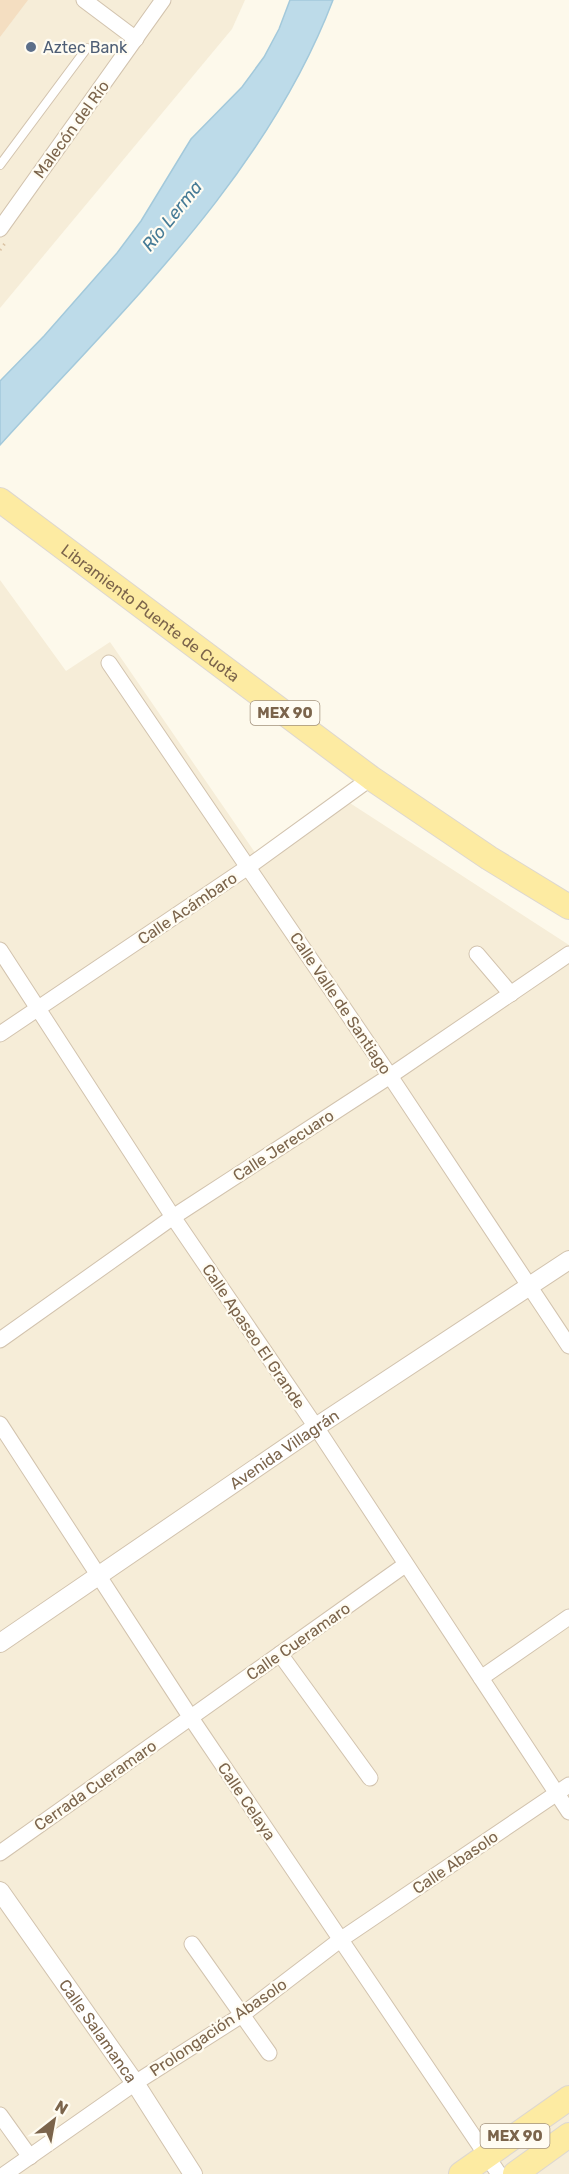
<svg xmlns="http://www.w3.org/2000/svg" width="569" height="2174" font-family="Rubik,sans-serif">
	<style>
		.residential { fill: #f6edd8 }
		.water { fill: #bddbe9; stroke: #a3c9db; stroke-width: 1.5 }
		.building { fill: #f4dec1 }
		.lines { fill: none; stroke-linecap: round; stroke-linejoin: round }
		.service-casing { stroke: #d2c3ae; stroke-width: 10 }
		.minor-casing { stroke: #d2c3ae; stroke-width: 17 }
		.tertiary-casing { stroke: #d2c3ae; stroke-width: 20 }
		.primary-casing { stroke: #ddd7d0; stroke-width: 26 }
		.path { stroke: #dac2a3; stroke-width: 3; stroke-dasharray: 1.5 4.5; stroke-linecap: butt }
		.service { stroke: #fff; stroke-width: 8 }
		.minor { stroke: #fff; stroke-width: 15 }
		.tertiary { stroke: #fff; stroke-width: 18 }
		.primary { stroke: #fdeba2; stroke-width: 24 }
		.service-dot { fill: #5c6f8a; stroke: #fffcf2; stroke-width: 2 }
		.labels { text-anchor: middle; stroke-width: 4.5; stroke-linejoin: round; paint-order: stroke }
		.shield { fill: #fffcf2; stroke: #a3927d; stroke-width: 1.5 }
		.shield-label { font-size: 15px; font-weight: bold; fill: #7b644b }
		.service-label { font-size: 16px; fill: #4e5e75; stroke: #fffcf2; text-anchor: start }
		.street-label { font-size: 16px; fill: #7b644b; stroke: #fffcf2 }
		.water-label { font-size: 18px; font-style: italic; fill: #467b96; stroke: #fffcf2 }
	</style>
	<rect width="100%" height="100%" fill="#fdf9eb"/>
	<g class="residential">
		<polygon points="0,0 245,0 232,29 0,308"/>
		<polygon points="0,580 66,671 110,642 256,854 336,794 569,945 569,2174 0,2174"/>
	</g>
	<path class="water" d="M290 0H333C266 176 124 308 0 445V381L44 336 117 253 141 221 191 139 242 87 264 57 279 29Z"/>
	<polygon class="building" points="0,0 28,0 0,37"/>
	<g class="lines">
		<g class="service-casing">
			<polyline id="service" points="0,165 87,48"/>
		</g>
		<g class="minor-casing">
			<g id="minor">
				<polyline points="84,0 136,39"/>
				<polyline points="0,229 163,0"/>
				<polyline points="109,663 390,1076 569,1346"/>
				<polyline points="0,950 173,1217 316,1427 569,1812"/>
				<polyline points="477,954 511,994"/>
				<polyline points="0,1034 248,867 371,778"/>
				<polyline points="0,1340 173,1217 390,1076 569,954"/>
				<polyline points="0,1424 191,1718 499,2174"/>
				<polyline points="280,1654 370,1778"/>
				<polyline points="481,1678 569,1617"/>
				<polyline points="0,1853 405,1565"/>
				<polyline points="192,1944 269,2053"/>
				<polyline points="0,2115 30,2157"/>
				<polyline points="5,2174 135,2083 242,2015 340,1940 569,1785"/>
			</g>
		</g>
		<g class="tertiary-casing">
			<g id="tertiary">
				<path id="s1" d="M0 1643 316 1427 569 1260"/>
				<path id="s2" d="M0 1891 135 2083 193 2174"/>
			</g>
		</g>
		<g class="primary-casing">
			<g id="primary">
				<path id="s3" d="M0 500 371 778 489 858 569 907"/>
				<polyline points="461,2174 569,2098"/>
				<polyline points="515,2174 569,2135"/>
			</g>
		</g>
		<polyline class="path" points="0,250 6,242"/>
		<use href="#service" class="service"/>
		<use href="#minor" class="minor"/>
		<use href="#tertiary" class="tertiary"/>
		<use href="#primary" class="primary"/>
	</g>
	<circle class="service-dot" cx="31" cy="47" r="6"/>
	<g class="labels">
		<g class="shield">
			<rect x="250.5" y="701" width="69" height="24" rx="4.5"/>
			<rect x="480.5" y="2124" width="69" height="24" rx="4.5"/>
		</g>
		<g class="shield-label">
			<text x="285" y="718">MEX 90</text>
			<text x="515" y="2141">MEX 90</text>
		</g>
		<g class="service-label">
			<text x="43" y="53">Aztec Bank</text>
		</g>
		<g class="street-label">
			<text transform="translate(71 129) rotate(-54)" y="6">Malecón del Río</text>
			<text dy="6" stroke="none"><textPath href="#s3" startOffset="188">Libramiento Puente de Cuota</textPath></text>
			<text transform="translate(187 908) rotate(-34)" y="6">Calle Acámbaro</text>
			<text transform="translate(341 1003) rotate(56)" y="6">Calle Valle de Santiago</text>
			<text transform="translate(283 1145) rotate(-33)" y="6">Calle Jerecuaro</text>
			<text transform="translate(254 1336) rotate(56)" y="6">Calle Apaseo El Grande</text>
			<text dy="6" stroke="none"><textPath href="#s1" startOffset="344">Avenida Villagrán</textPath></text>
			<text transform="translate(298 1641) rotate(-35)" y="6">Calle Cueramaro</text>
			<text transform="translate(95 1785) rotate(-35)" y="6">Cerrada Cueramaro</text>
			<text transform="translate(247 1801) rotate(56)" y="6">Calle Celaya</text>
			<text transform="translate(455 1862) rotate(-34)" y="6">Calle Abasolo</text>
			<text transform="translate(218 2027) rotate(-34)" y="6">Prolongación Abasolo</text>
			<text dy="6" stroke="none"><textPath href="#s2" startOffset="171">Calle Salamanca</textPath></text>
		</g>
		<g class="water-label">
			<text transform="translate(172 216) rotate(-51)" y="6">Río Lerma</text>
		</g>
	</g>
	<g transform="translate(54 2120) rotate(31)" stroke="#fffcf2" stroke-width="4.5" paint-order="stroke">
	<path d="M0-4.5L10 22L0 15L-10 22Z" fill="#7b644b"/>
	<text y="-9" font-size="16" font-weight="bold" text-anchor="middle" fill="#7b644b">N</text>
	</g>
</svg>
